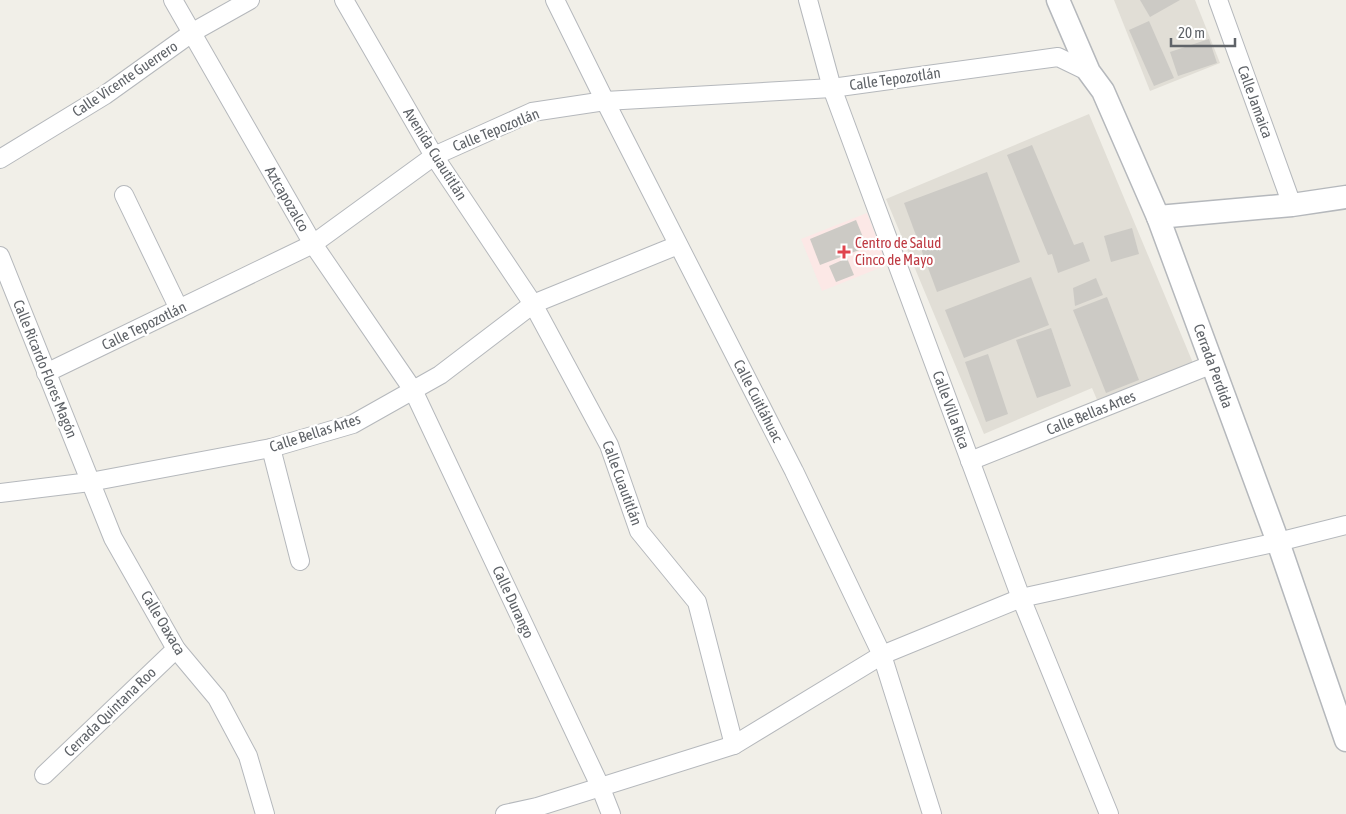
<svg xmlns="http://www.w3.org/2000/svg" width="1346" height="814" font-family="'Asap Condensed',sans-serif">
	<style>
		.education { fill: #e1ded6 }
		.medical { fill: #fce8e6 }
		.building { fill: #cccac5 }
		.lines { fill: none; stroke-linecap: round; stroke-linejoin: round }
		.minor-casing { stroke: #b5b8bc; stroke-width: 20 }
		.tertiary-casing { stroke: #b5b8bc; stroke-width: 25 }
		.minor { stroke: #fff; stroke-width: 18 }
		.tertiary { stroke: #fff; stroke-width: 22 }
		.health-dot { fill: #e0444e; stroke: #fff; stroke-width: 2 }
		.labels { text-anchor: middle; stroke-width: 4.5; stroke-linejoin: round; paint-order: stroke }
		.street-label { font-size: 15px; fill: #5f6368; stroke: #fff }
		.health-label { font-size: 15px; fill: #be3a42; stroke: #fff; text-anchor: start }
	</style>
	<rect width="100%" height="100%" fill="#f1efe8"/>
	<g class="education">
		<polygon points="1114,0 1195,0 1220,63 1150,91"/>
		<polygon points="1089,114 1193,363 1098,402 1092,388 984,434 886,199"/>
	</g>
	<polygon class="medical" points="867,213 887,265 822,291 801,239"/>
	<g class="building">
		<polygon points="1140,0 1180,0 1150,17"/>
		<polygon points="1149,21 1174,78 1154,86 1129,30"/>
		<polygon points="1209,39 1217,63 1178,76 1170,52"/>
		<polygon points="1032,145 1074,245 1083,242 1090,261 1058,273 1052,254 1048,255 1007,155"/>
		<polygon points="987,172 1020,262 937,292 904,203"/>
		<polygon points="856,220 867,247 820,265 810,239"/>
		<polygon points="1132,228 1139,254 1111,262 1104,236"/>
		<polygon points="847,258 854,275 836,282 829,266"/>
		<polygon points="1031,277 1049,325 964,358 945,310"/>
		<polygon points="1096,278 1103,295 1075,306 1073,288"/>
		<polygon points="1107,297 1139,380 1106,393 1073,310"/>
		<polygon points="1051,328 1071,386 1037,398 1016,340"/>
		<polygon points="988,354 1008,414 986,422 965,362"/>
	</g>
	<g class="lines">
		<g class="minor-casing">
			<g id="minor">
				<polyline points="173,0 313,244 413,390 600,786 611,814"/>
				<polyline points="344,0 434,156 533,304 609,445 639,531 697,602 734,745"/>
				<polyline points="555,0 605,101 794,471 882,655 932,814"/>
				<polyline points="808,0 832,88 1021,598 1109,814"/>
				<polyline points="1218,0 1292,205"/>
				<polyline points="0,159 105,95 193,32 250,0"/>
				<polyline points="124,195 179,309"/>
				<polyline points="0,256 113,538 176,649 217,698 248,756 265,814"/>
				<polyline points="46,373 313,244 434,156 532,112 605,101 832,88 1058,57 1089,72"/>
				<polyline points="271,448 300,561"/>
				<polyline points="970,461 1213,364"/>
				<polyline points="0,493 90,482 271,448 353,424 440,375 533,304 678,245"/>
				<polyline points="44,775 176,649"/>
				<polyline points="505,814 537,807 734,745 882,655 1021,598 1278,542 1346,525"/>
			</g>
		</g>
		<g class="tertiary-casing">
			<g id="tertiary">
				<polyline points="1058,0 1089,72 1103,91 1158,217 1278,542 1346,740"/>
				<polyline points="1158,217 1292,205 1346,197"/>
			</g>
		</g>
		<use href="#minor" class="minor"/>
		<use href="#tertiary" class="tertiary"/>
	</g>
	<path class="health-dot" d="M841.5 244.5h5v5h5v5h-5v5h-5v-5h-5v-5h5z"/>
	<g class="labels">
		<g class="street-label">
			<text transform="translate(125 79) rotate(-34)" y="5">Calle Vicente Guerrero</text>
			<text transform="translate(895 79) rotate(-8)" y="5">Calle Tepozotlán</text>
			<text transform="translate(1255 102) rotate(70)" y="5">Calle Jamaica</text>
			<text transform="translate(496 130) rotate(-22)" y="5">Calle Tepozotlán</text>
			<text transform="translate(435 154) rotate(58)" y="5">Avenida Cuautitlán</text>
			<text transform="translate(287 199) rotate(60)" y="5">Aztcapozalco</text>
			<text transform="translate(144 326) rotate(-26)" y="5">Calle Tepozotlán</text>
			<text transform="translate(1213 366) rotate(70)" y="5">Cerrada Perdida</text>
			<text transform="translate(45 369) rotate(68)" y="5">Calle Ricardo Flores Magón</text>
			<text transform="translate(758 401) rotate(63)" y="5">Calle Cuitláhuac</text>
			<text transform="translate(951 410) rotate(70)" y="5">Calle Villa Rica</text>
			<text transform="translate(1091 413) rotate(-22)" y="5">Calle Bellas Artes</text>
			<text transform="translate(315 433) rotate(-18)" y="5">Calle Bellas Artes</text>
			<text transform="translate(622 483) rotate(70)" y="5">Calle Cuautitlán</text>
			<text transform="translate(513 602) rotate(65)" y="5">Calle Durango</text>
			<text transform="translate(163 623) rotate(59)" y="5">Calle Oaxaca</text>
			<text transform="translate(110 712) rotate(-44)" y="5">Cerrada Quintana Roo</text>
		</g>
		<g class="health-label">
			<text x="855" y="248">Centro de Salud<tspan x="855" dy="17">Cinco de Mayo</tspan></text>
		</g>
	</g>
	<path d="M1171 38v8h64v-8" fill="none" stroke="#5f6368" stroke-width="2.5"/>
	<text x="1178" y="38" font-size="15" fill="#5f6368" stroke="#ffffff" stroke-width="4" paint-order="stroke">20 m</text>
</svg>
